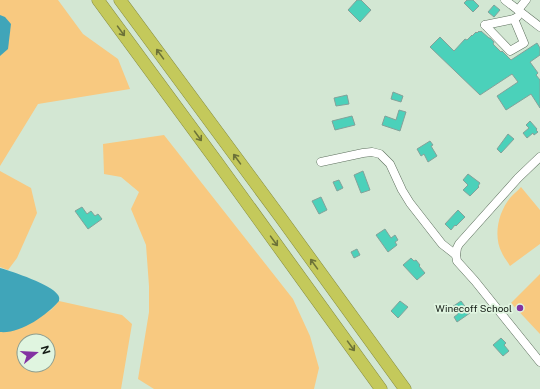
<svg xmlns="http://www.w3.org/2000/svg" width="540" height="389" font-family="'Public Sans',sans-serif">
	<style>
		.green { fill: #f8c980; fill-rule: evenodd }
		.water { fill: #40a5b9 }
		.building { fill: #4bd1ba; stroke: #83a29a }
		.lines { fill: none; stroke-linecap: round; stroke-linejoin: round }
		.minor-casing { stroke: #5e705e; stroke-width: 9 }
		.highway-casing { stroke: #868c42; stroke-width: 13 }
		.minor { stroke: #fff; stroke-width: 8 }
		.highway { stroke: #c4c95b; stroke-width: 12 }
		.oneway { stroke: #6c7238 }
		.poi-dot { fill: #8332a2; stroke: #e0f5e0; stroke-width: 1.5 }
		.labels { text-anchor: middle; stroke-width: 3.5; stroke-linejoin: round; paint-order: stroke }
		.poi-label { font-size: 10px; fill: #141c15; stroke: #e0f5e0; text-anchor: end }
	</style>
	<rect width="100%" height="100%" fill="#d3e7d3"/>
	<g class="green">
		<polygon points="0,0 58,0 83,34 118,59 130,89 38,104 0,166"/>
		<polygon points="164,135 293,299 310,336 319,368 314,389 154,389 138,379 149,312 149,286 146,245 131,209 139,192 121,177 104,174 103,144"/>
		<polygon points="0,171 31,188 37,213 17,258 8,270 0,267"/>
		<path d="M521 187 540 210V244L510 266C508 262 504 258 502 253 493 236 498 213 510 198 513 194 518 191 521 187Z"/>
		<polygon points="540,274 540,334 511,303"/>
		<path d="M59 301 122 315 132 324 121 389H0V332H5L51 310ZM24 341H48V365H24Z"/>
	</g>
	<g class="water">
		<polygon points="0,15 5,17 11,24 8,49 0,56"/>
		<path d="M0 268C13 272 51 284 58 295 60 298 59 299 59 301 46 316 20 334 0 332Z"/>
	</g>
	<g class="building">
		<polygon points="357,0 361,0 371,10 360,22 348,10"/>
		<polygon points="467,0 473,0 479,6 473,12 464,3"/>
		<polygon points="494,5 500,10 494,17 488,12"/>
		<polygon points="479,31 480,32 481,31 489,38 490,38 494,42 493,44 501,52 502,51 511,60 537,43 540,48 540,55 530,62 538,73 536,75 540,80 540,108 531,94 506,110 497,96 518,82 512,74 480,95 430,47 440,37 454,51 465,39 467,40 472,35 472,36 476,32 477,33"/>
		<polygon points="393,92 403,96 401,102 391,99"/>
		<polygon points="347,95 349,104 336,106 334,98"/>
		<polygon points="399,110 406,112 400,131 382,125 385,116 396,120"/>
		<polygon points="352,116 355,125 335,130 332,121"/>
		<polygon points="530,121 537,129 536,130 538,132 534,135 533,133 527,138 523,133 529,128 526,125"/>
		<polygon points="508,134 514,139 501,153 497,149"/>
		<polygon points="430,141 433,145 431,146 437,156 428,162 424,154 421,156 417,149"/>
		<polygon points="363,171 370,190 361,193 354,175"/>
		<polygon points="468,174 480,183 478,186 479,187 470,196 463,190 468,185 463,180"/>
		<polygon points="339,180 343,188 337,191 333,182"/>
		<polygon points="321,197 327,210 319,214 312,201"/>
		<polygon points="82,207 87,214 91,211 95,216 98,214 102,219 88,229 75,211"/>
		<polygon points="458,210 465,217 456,226 455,225 451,230 445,224"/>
		<polygon points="385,229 391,238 395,235 398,240 395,242 397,245 388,252 376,235"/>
		<polygon points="357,249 360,255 354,258 351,252"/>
		<polygon points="411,258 414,261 416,260 420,265 419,266 425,273 417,280 403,265"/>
		<polygon points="400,301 408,307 398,318 391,311"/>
		<polygon points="461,301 470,313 457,322 454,317 458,314 452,307"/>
		<polygon points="501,338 506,343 504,345 509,351 503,356 493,345"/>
	</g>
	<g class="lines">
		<g class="minor-casing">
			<g id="minor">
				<polyline points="505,0 540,27"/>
				<polyline points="518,10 526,0"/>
				<polyline points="485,25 510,51 524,43 514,19"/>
				<polyline points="485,25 514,19 517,17"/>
				<polyline points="540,157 518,178 459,244 457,248 456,255 457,261 475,281 540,362"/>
				<polyline points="321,162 363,153 372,152 380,154 390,164 402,190 410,203 442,244 456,255"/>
			</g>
		</g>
		<g class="highway-casing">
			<g id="highway">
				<polyline points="98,0 217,162 381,389"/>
				<polyline points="120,0 281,218 405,389"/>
			</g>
		</g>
		<use href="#minor" class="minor"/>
		<use href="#highway" class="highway"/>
	</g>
	<defs><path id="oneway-shaft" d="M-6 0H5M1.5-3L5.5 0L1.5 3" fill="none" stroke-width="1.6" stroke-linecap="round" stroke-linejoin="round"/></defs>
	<g class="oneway">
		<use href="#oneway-shaft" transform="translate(121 31) rotate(54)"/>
		<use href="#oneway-shaft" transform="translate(160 54) rotate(-126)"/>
		<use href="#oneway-shaft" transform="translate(198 136) rotate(54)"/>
		<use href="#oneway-shaft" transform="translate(237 159) rotate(-126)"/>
		<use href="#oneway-shaft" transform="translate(274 241) rotate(54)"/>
		<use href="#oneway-shaft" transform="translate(314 264) rotate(-126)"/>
		<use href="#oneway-shaft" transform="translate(351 346) rotate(54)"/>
	</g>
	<circle class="poi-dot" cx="520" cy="308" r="4"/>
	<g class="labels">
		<g class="poi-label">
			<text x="512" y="312">Winecoff School</text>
		</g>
	</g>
	<g transform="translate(36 353) rotate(72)"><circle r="19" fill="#e0f5e0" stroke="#8e9e8f"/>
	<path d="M0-3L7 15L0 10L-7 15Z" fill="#8332a2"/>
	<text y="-6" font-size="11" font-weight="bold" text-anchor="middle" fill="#141c15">N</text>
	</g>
</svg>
